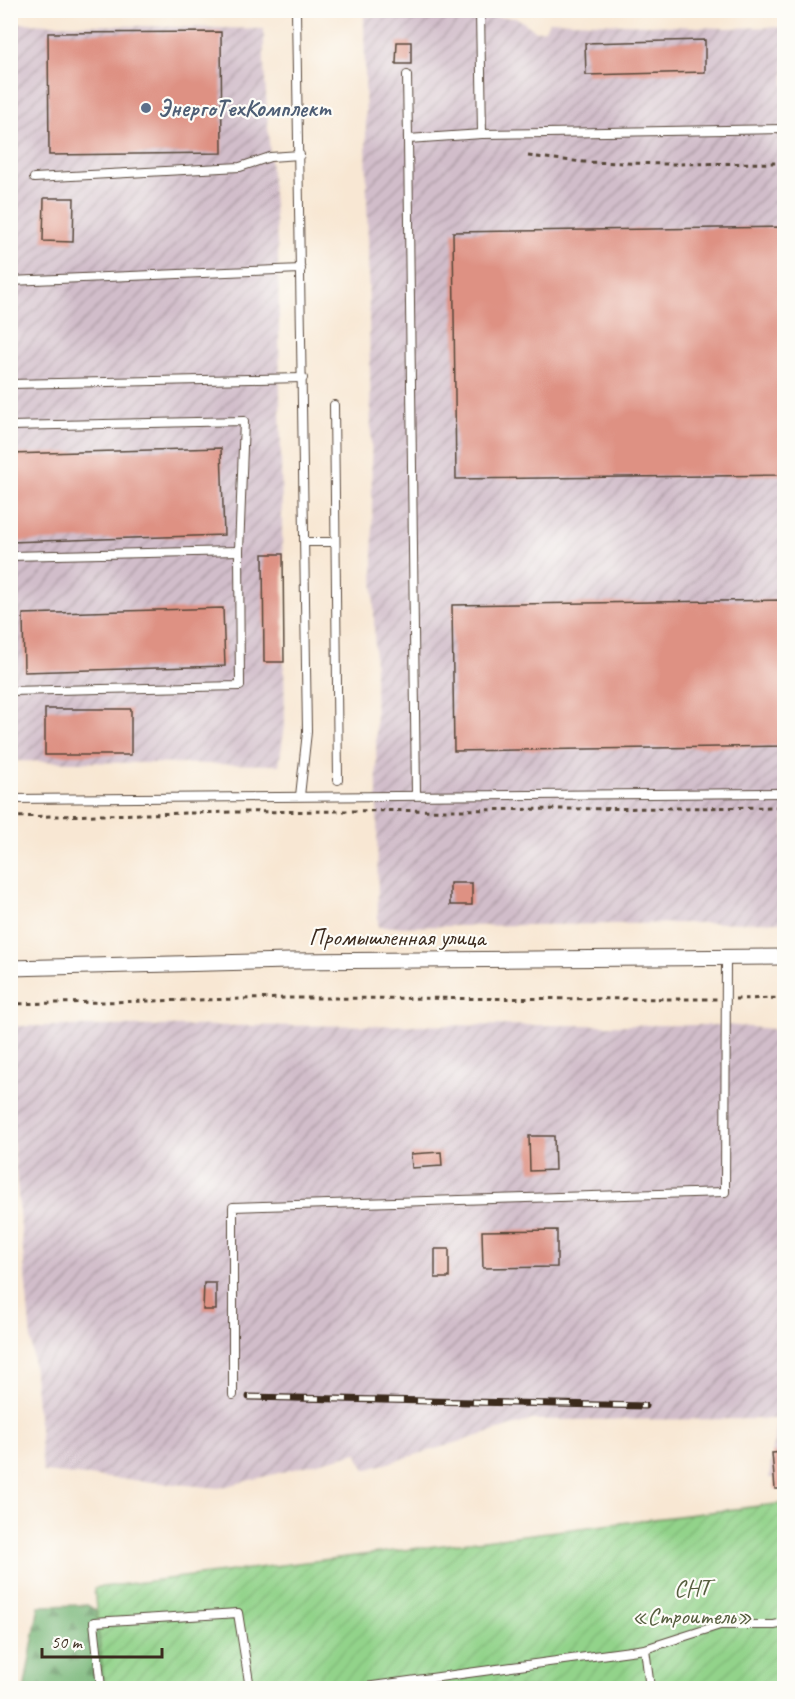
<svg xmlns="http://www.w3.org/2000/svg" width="795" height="1699" font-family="Caveat,sans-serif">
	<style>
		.industrial { fill: url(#industrial-furrows) }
		.forest { fill: url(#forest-firs); stroke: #58704a; stroke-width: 1.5 }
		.garden { fill: url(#garden-furrows); stroke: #667e54; stroke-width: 1.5 }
		.building { fill: #de9183 }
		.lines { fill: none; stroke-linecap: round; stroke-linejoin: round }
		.lane-casing { stroke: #574639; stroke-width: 10 }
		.street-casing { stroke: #574639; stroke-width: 17 }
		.path { stroke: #574639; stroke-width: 3; stroke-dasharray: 4.5 4.5; stroke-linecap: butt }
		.lane { stroke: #fff; stroke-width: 8 }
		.street { stroke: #fff; stroke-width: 15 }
		.rail-casing { stroke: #3b2a1e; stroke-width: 7 }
		.rail { stroke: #fdfcf7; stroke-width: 4.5; stroke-dasharray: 14; stroke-linecap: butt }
		.service-dot { fill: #5c6f8a; stroke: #fdfcf7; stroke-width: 2 }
		.labels { text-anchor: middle; stroke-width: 4.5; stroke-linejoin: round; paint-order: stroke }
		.service-label { font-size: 24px; font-weight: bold; fill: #4e5e75; stroke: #fdfcf7; text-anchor: start }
		.street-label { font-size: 24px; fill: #3b2a1e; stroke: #fdfcf7 }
		.park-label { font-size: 24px; fill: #555d3e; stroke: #fdfcf7 }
	</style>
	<defs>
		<pattern id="industrial-furrows" width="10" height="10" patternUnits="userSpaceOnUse" patternTransform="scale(1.5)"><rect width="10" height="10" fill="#d1bdca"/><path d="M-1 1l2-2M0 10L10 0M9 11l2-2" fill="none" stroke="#ab9aa3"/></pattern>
		<pattern id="forest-firs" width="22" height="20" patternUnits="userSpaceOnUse" patternTransform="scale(1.5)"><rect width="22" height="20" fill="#75b576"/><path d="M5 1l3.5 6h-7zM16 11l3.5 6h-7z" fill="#619360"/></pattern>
		<pattern id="garden-furrows" width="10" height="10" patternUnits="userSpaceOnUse" patternTransform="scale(1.5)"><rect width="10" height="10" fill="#92d38a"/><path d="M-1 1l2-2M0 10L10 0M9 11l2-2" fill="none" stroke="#7fb577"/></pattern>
	</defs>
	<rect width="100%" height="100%" fill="#fdfcf7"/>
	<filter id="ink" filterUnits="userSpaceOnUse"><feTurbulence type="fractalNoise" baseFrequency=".0167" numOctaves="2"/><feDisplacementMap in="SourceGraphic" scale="12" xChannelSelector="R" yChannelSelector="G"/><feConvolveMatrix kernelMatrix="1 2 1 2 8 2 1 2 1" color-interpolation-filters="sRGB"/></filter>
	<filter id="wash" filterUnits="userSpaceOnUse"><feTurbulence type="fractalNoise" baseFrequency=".008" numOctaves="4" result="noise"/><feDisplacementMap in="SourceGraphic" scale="24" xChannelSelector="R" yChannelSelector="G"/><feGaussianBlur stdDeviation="1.35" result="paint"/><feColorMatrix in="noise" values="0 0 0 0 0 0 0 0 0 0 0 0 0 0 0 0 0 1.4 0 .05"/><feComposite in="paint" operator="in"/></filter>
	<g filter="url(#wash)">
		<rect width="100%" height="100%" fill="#f8e7d3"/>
		<g class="industrial">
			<polygon points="364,16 480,16 517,18 536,31 545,30 549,21 723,28 784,27 784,922 378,927 377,795"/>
			<polygon points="11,23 264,29 264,64 270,157 278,254 285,725 279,765 11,761"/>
			<polygon points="726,1025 773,1029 774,1036 784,1035 784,1478 769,1478 777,1419 532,1420 365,1470 357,1453 219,1488 43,1472 11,1119 10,1026"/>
		</g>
		<polygon class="forest" points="87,1605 106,1617 111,1688 25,1688 25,1685 39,1606"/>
		<polygon class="garden" points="784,1503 784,1688 104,1688 94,1588"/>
		<g id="blocks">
			<g class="building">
				<polygon points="221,32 222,153 49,155 48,33"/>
				<polygon points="705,40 705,72 586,75 585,43"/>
				<polygon points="397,42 411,42 411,64 396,64"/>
				<polygon points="44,198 74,198 73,242 43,241"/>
				<polygon points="784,227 784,475 456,479 453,232"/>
				<polygon points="221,448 224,535 10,542 10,454"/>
				<polygon points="263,554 283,554 284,662 264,662"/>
				<polygon points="784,600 784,746 454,751 452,605"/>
				<polygon points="223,608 225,666 24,672 23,614"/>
				<rect x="45" y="709" width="86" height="46"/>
				<rect x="450" y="883" width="22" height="22"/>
				<polygon points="529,1136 554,1136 555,1170 530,1171"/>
				<polygon points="441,1152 442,1166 412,1168 411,1154"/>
				<polygon points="557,1230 557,1267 483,1268 482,1231"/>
				<rect x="435" y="1249" width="14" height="29"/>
				<polygon points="204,1283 216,1283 216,1310 203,1310"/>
				<polygon points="784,1452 784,1489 775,1489 772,1453"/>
			</g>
		</g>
	</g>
	<g filter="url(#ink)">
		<use href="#blocks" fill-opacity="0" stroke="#574639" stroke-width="1.5"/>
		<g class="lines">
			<g class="lane-casing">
				<g id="lane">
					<polyline points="296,10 307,732 300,796"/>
					<polyline points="480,10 482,134 784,129"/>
					<polyline points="407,75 408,139"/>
					<polyline points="34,178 240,167 270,157 300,155"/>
					<polyline points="10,281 301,269"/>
					<polyline points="10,384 303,378"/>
					<polyline points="334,405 338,780"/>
					<polyline points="10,426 244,421 239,551 240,686 10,691"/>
					<polyline points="305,542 335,542"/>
					<polyline points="10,556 239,551"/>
					<polyline points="416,795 408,139 482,134"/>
					<polyline points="10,799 784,793"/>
					<polyline points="233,1395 233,1207 725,1192 726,957"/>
					<polyline points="645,1649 650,1688"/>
					<polyline points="101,1688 94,1622 238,1613 250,1688"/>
					<polyline points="358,1688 645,1649 720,1625 774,1625 784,1623"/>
				</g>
			</g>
			<g class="street-casing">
				<polyline id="street" points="10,968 289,961 784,957"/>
			</g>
			<g class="path">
				<polyline points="528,156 583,162 667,164 784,163"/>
				<polyline points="10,817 235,812 784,807"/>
				<polyline points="735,999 784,998"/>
				<polyline points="10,1004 289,998 717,999"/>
			</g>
			<use href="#lane" class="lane"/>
			<use href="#street" class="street"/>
			<g class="rail-casing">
				<polyline id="rail" points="249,1397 645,1406"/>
			</g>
			<use href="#rail" class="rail"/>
		</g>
	</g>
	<circle class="service-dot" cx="146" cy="108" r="6"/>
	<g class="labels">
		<g class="service-label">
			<text x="158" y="116">ЭнергоТехКомплект</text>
		</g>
		<g class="street-label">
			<text x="397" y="945">Промышленная улица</text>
		</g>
		<g class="park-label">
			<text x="692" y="1596">СНТ<tspan x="692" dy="28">«Строитель»</tspan></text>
		</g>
	</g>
	<rect width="795" height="1699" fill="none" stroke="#fdfcf7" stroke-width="36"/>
	<path d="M42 1648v9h120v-9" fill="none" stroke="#3b2a1e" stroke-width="3"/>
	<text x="51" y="1648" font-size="18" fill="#3b2a1e" stroke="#fdfcf7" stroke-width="4.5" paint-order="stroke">50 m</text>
</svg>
